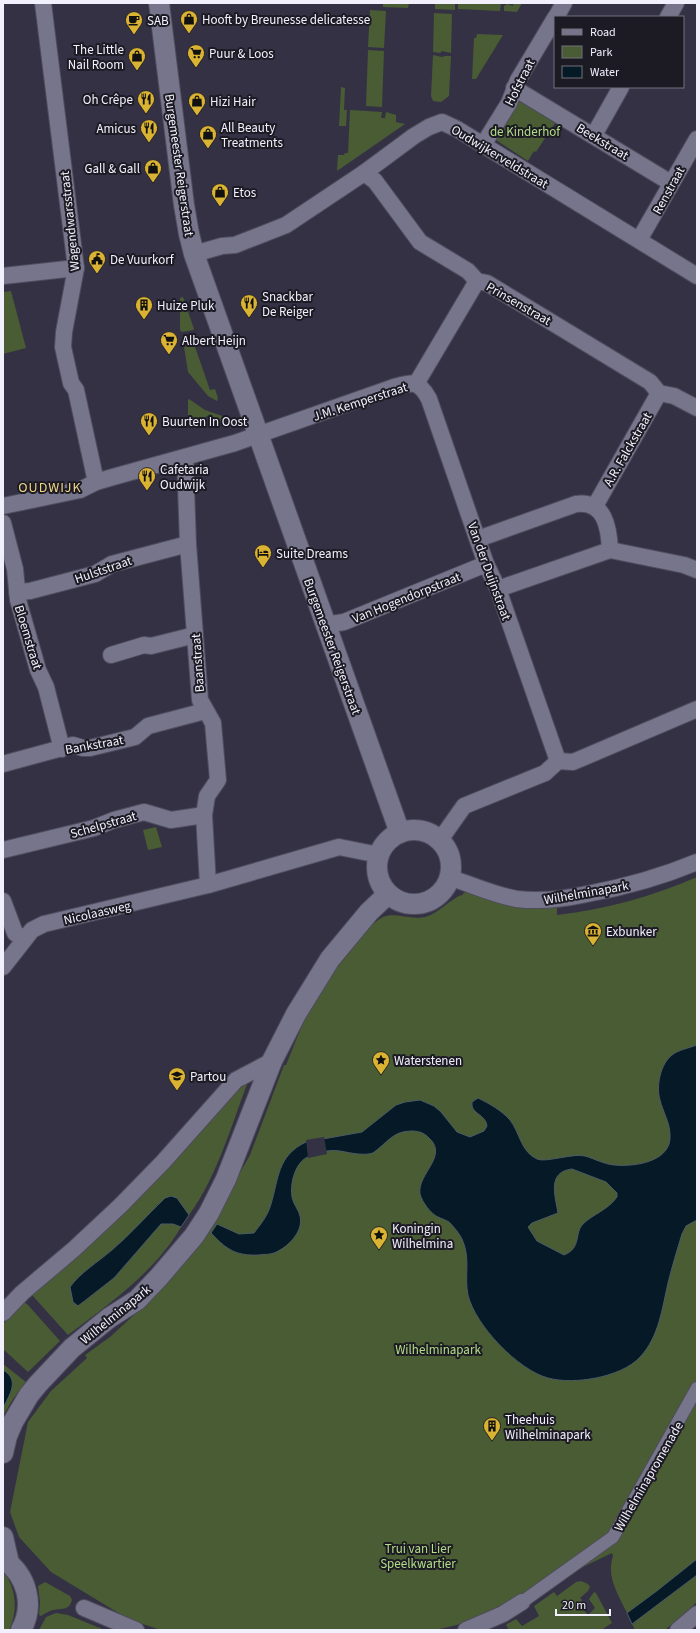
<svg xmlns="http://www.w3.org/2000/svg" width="700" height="1633" font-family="'Source Sans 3',sans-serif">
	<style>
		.green { fill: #495c33 }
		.water { fill: #051a26; stroke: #4c5a66; fill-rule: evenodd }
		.pier { fill: #343145 }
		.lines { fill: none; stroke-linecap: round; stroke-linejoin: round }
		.pedestrian-casing { stroke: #4f4d5d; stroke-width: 14 }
		.minor-casing { stroke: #4f4d5d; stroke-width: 18 }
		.tertiary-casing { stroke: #4f4d5d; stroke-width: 22 }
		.pedestrian { stroke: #77758b; stroke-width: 12 }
		.minor { stroke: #77758b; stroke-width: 16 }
		.tertiary { stroke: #77758b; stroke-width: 20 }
		.labels { text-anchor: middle; stroke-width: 4; stroke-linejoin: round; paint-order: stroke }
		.poi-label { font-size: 13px; fill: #f2f0fd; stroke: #1c1b24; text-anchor: start }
		.street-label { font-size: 13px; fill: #f2f0fd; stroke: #1c1b24 }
		.park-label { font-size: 13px; fill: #b4dd87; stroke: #1c1b24 }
		.neighbourhood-label { font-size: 14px; letter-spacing: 1px; fill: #efd488; stroke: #1c1b24 }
	</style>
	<rect width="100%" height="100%" fill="#343145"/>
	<g class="green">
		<polygon points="383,3 409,3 408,8 383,7"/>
		<polygon points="435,3 455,3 455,10 435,9"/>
		<polygon points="458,3 501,3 500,11 458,9"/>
		<polygon points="513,3 522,3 517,12 504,11 504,6 507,4 513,6"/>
		<polygon points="370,10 386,11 384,48 368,47"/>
		<polygon points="434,13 452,14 451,53 442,51 440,53 433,52"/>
		<polygon points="477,34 503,35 476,79 472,79 474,38 476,38"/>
		<polygon points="368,50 384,51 382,107 366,106"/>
		<polygon points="433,55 442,57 445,56 451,56 449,96 441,102 433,101 431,96"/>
		<polygon points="341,87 345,88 344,110 347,110 346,126 339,126"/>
		<polygon points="519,101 555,123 536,152 534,151 528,161 496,140"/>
		<polygon points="350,110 382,112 381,118 385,118 386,112 396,115 396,122 405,124 337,171 338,155 344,155 345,153 348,153"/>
		<polygon points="11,291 26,348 3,354 3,292"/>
		<polygon points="183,297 194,329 193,330 182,332 180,330 180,298"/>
		<polygon points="194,344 210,390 215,389 218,398 217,401 208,396 188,372 184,347"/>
		<polygon points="189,399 205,410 225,417 225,419 217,426 211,414 195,423 188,424 188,400"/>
		<polygon points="156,827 162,847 148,850 143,830"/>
		<path d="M697 877V1559L664 1585 637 1616 627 1613C618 1594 606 1577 613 1556L612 1553 537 1589 457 1625 435 1630H161L130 1620 51 1572 19 1537 10 1512 28 1422 51 1391 87 1358 85 1355 110 1337 162 1289 189 1257 205 1234 250 1155 284 1065H286C298 1036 309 1004 329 978 337 967 347 956 355 945 364 935 371 923 383 917 394 912 411 920 425 917 439 913 448 901 461 895V896L465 892 494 902 530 908H557V915C608 909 650 897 697 877Z"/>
		<path d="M248 1082C231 1126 217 1177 189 1215L183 1208 158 1204C135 1234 104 1256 76 1279L84 1302 114 1278 161 1224H173L181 1227C155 1272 109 1304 68 1335L32 1295 236 1092Z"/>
		<polygon points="24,1302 28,1305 60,1341 28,1372 3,1349 3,1324"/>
		<polygon points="3,1364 26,1382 13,1399 3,1416 3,1408 11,1390 10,1375 3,1370"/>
		<path d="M3 1572C17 1588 18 1612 9 1630H3Z"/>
		<polygon points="697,1575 697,1602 665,1630 635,1630 632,1624"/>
		<polygon points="581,1581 588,1584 590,1587 588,1591 580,1598 582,1600 579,1604 588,1615 595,1608 589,1599 594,1592 596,1593 612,1623 601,1630 509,1630 506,1625 507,1624 516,1619 522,1626 539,1616 534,1606 554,1592 557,1596 576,1582"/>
		<path d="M45 1582 70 1596 72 1600C69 1611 62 1608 53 1610 49 1611 44 1614 41 1616L39 1615 40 1602 38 1586Z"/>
		<polygon points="56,1613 68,1615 105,1630 39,1630 46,1617"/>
	</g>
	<g class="water">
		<path d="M697 1045V1220L686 1226 682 1234C677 1250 672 1267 668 1283 662 1309 659 1336 641 1356 631 1368 611 1375 596 1378 580 1381 563 1382 548 1378 518 1370 475 1325 468 1295 464 1276 471 1259 462 1239 459 1233 454 1227 449 1222 446 1220 442 1219 438 1217 431 1214 422 1202 420 1194 417 1173 450 1156 428 1137 423 1132 417 1131 411 1131 393 1131 387 1143 373 1153 364 1156 351 1153 340 1151 330 1149 311 1153 303 1160 294 1168 290 1185 292 1197 293 1204 299 1210 300 1216 304 1232 287 1248 274 1253 269 1255 263 1254 259 1255 236 1256 227 1250 211 1233L217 1224 239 1234 254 1233C261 1224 268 1215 271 1204 279 1178 277 1156 306 1142L362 1132 396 1105 405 1102 420 1100 434 1106 441 1112 457 1132 470 1137 484 1131 487 1126C486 1114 470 1114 472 1102L478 1098C490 1104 501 1110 510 1120 520 1133 521 1152 537 1159 546 1163 572 1153 585 1156 595 1159 604 1164 614 1165 634 1167 672 1162 670 1135 670 1123 663 1112 660 1100 656 1087 660 1064 672 1055 678 1050 689 1048 697 1045ZM572 1169 606 1182 617 1193V1197C608 1210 593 1214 583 1224 574 1233 582 1248 564 1255L537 1241 528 1227 532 1223 558 1213C555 1195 547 1172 572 1169Z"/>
		<path d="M171 1196 177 1198 189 1215 181 1227 173 1224H161L114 1278 78 1306 73 1302 70 1287C81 1272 98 1262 112 1250 131 1234 147 1215 165 1198Z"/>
		<path d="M3 1370C20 1380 10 1394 3 1408Z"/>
		<polygon points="697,1559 697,1575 632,1624 627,1613 658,1590"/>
	</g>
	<polygon class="pier" points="324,1137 327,1154 308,1158 306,1140"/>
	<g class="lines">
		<g class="pedestrian-casing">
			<polyline id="pedestrian" points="522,1602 613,1537 697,1388"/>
		</g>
		<g class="minor-casing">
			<g id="minor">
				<polyline points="43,3 76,268 64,332 63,347 71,383 76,390 96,482"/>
				<polyline points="556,17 564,3"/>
				<polyline points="668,17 676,3"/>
				<polyline points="514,88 671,183"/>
				<polyline points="594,135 621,87"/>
				<polyline points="483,145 509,103 518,80 555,18"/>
				<polyline points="364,173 375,181 420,242 468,271 477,281 487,283 650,382 659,393 674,396 697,408"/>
				<polyline points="639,240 697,139"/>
				<polyline points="194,254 222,246 235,245 286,225 364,173 414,136 429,127 442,122 457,129 697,276"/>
				<polyline points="3,276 76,268"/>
				<polyline points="416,384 477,281"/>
				<polyline points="185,458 188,544 200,700 213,723 218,780 207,796 204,815 208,885"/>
				<path d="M3 506 80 490 96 482 113 477 235 443 394 387C412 382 419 380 429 399L486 564 498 589 558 761"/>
				<polyline points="595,506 659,393"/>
				<polyline points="3,523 15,569 18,600 38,670 46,687 62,749"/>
				<path d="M478 539 576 504C605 500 609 528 610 550"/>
				<polyline points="498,589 610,550 684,565 697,570"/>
				<polyline points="17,592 30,591 95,574 112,564 188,544"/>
				<polyline points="325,625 344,622 486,564"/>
				<polyline points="111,655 144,645 151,646 195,635"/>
				<polyline points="3,764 73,745 83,748 90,748 135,737 148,726 205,711"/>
				<polyline points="440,840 464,806 545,773 558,761 573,762 697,709"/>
				<polyline points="3,850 94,828 114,820 144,812 171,820 204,815"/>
				<path d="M451 878C473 885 494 895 517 899 541 902 564 899 587 894 625 887 661 877 697 862"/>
				<polyline points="3,901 15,933 24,939"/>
				<polyline points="3,967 32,930 44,924 208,885 339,847 379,855"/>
				<polyline points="3,1313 22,1293 74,1249 120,1206 163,1162 236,1080 272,1061"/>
				<polyline points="84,1608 136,1630"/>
				<polyline points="466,1630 503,1614 522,1602"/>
				<polyline points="678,1630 697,1614"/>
			</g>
		</g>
		<g class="tertiary-casing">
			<g id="tertiary">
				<polyline points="159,3 184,205 189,234 194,254 400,833"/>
				<circle cx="414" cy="867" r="37"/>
				<polyline points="3,1453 7,1436 13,1422 29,1395 38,1384 72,1348 109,1318 137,1300 159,1277 194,1236 209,1213 226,1179 272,1061 296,1014 330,959 369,912 388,894"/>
				<polyline points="3,1537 9,1563"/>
				<path d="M3 1559C27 1575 35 1605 21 1630"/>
			</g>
		</g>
		<use href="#pedestrian" class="pedestrian"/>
		<use href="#minor" class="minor"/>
		<use href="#tertiary" class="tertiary"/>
	</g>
	<defs>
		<g id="shop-pin" transform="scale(0.9)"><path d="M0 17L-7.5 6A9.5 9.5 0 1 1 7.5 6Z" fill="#dab333" stroke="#1c1b24"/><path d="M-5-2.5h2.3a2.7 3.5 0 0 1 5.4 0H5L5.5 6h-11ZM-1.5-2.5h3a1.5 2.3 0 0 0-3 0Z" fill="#111"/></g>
		<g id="cafe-pin" transform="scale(0.9)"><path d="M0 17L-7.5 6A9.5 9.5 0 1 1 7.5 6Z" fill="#dab333" stroke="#1c1b24"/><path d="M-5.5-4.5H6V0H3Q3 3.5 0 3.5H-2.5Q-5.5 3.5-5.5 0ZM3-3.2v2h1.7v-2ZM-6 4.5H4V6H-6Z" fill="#111"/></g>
		<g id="supermarket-pin" transform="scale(0.9)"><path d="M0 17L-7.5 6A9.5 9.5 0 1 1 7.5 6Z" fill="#dab333" stroke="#1c1b24"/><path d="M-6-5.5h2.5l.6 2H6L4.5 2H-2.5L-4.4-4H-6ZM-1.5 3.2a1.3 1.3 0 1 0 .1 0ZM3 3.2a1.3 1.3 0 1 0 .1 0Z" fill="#111"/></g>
		<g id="restaurant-pin" transform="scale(0.9)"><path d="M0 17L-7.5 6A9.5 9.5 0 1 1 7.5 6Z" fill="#dab333" stroke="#1c1b24"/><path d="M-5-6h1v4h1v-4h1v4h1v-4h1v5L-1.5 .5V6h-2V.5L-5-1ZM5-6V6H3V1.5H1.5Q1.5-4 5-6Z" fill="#111"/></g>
		<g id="civic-pin" transform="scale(0.9)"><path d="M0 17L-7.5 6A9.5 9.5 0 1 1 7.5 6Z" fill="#dab333" stroke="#1c1b24"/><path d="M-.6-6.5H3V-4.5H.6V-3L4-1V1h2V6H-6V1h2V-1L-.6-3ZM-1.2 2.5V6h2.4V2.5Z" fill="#111"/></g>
		<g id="building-pin" transform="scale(0.9)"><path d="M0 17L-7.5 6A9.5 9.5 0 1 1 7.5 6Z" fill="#dab333" stroke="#1c1b24"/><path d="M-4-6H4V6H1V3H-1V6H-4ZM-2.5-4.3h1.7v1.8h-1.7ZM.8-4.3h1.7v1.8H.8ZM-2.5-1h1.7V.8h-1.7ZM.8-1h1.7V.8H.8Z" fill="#111"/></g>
		<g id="hotel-pin" transform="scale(0.9)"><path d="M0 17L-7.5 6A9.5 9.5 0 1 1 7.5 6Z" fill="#dab333" stroke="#1c1b24"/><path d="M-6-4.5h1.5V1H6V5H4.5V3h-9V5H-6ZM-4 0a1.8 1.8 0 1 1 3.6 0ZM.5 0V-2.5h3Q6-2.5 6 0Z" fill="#111"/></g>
		<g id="museum-pin" transform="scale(0.9)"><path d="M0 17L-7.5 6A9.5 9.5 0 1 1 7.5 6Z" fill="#dab333" stroke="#1c1b24"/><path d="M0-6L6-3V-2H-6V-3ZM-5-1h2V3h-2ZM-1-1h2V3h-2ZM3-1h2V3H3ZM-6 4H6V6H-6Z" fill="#111"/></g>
		<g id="sight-pin" transform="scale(0.9)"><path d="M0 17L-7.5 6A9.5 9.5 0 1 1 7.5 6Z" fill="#dab333" stroke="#1c1b24"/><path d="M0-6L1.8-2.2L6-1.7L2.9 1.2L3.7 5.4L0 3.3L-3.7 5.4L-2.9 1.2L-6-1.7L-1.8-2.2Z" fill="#111"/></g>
		<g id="school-pin" transform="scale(0.9)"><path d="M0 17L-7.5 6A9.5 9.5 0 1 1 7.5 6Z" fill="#dab333" stroke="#1c1b24"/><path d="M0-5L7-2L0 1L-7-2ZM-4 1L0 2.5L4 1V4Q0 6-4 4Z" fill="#111"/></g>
	</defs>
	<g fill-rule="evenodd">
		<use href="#shop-pin" x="189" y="19"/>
		<use href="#cafe-pin" x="134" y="20"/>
		<use href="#supermarket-pin" x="196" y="53"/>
		<use href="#shop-pin" x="137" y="56"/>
		<use href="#restaurant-pin" x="146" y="99"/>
		<use href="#shop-pin" x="197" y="101"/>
		<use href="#restaurant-pin" x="149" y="128"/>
		<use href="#shop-pin" x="208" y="134"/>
		<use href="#shop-pin" x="153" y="168"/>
		<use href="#shop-pin" x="220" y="192"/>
		<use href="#civic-pin" x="97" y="259"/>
		<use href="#restaurant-pin" x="249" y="303"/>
		<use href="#building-pin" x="144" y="305"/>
		<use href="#supermarket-pin" x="169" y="340"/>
		<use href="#restaurant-pin" x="149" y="421"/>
		<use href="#restaurant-pin" x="147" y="476"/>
		<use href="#hotel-pin" x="263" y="553"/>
		<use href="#museum-pin" x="593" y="931"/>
		<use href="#sight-pin" x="381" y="1060"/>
		<use href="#school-pin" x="177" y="1076"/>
		<use href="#sight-pin" x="379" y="1235"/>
		<use href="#building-pin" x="492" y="1426"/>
	</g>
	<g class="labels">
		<g class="poi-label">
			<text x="202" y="24">Hooft by Breunesse delicatesse</text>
			<text x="147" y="25">SAB</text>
			<text x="124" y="54" text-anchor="end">The Little<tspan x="124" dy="15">Nail Room</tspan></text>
			<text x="209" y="58">Puur &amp; Loos</text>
			<text x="133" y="104" text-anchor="end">Oh Crêpe</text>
			<text x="210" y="106">Hizi Hair</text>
			<text x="221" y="132">All Beauty<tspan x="221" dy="15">Treatments</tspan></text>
			<text x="136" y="133" text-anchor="end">Amicus</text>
			<text x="140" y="173" text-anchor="end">Gall &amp; Gall</text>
			<text x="233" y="197">Etos</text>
			<text x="110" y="264">De Vuurkorf</text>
			<text x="262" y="301">Snackbar<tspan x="262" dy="15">De Reiger</tspan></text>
			<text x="157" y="310">Huize Pluk</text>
			<text x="182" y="345">Albert Heijn</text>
			<text x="162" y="426">Buurten In Oost</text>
			<text x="160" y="474">Cafetaria<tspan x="160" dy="15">Oudwijk</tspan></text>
			<text x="276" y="558">Suite Dreams</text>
			<text x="606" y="936">Exbunker</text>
			<text x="394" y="1065">Waterstenen</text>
			<text x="190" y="1081">Partou</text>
			<text x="392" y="1233">Koningin<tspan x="392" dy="15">Wilhelmina</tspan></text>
			<text x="505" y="1424">Theehuis<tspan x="505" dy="15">Wilhelminapark</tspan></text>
		</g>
		<g class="street-label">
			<text transform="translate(519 82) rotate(-63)" y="5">Hofstraat</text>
			<text transform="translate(603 141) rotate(31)" y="5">Beekstraat</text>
			<text transform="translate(500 156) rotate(31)" y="5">Oudwijkerveldstraat</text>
			<text transform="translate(180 165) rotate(82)" y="5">Burgemeester Reigerstraat</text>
			<text transform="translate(668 190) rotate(-61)" y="5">Renstraat</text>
			<text transform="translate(69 221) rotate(-96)" y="5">Wagendwarsstraat</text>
			<text transform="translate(519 303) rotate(30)" y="5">Prinsenstraat</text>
			<text transform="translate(360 401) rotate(-18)" y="5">J.M. Kemperstraat</text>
			<text transform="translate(627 449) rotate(-60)" y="5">A.R. Falckstraat</text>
			<text transform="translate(103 569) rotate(-19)" y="5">Hulststraat</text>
			<text transform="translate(490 571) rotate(70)" y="5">Van der Duijnstraat</text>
			<text transform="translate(406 597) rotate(-22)" y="5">Van Hogendorpstraat</text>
			<text transform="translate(29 637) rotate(73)" y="5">Bloemstraat</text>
			<text transform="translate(333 646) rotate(70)" y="5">Burgemeester Reigerstraat</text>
			<text transform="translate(197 663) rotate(-94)" y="5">Baanstraat</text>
			<text transform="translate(94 744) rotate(-10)" y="5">Bankstraat</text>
			<text transform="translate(103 824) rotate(-16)" y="5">Schelpstraat</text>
			<text transform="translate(586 892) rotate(-10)" y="5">Wilhelminapark</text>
			<text transform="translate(97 912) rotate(-13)" y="5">Nicolaasweg</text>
			<text transform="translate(115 1314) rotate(-39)" y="5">Wilhelminapark</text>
			<text transform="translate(648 1476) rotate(-60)" y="5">Wilhelminapromenade</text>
		</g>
		<g class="park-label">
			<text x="525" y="136">de Kinderhof</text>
			<text x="438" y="1354">Wilhelminapark</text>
			<text x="418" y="1553">Trui van Lier<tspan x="418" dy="15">Speelkwartier</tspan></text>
		</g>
		<g class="neighbourhood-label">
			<text x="50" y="492">OUDWIJK</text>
		</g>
	</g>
	<rect width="700" height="1633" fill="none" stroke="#f2f0fd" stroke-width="8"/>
	<rect x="554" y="16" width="130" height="72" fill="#1c1b24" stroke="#72707b"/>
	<rect x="562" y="29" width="20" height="6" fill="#77758b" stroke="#72707b"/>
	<text x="590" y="36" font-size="12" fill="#f2f0fd">Road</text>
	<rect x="562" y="46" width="20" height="12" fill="#495c33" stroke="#72707b"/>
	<text x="590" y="56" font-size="12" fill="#f2f0fd">Park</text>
	<rect x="562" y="66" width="20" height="12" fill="#051a26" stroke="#72707b"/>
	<text x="590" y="76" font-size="12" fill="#f2f0fd">Water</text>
	<path d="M556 1609v6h54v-6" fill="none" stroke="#f2f0fd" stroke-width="2"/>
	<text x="562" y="1609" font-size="12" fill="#f2f0fd" stroke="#1c1b24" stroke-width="3" paint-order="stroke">20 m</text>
</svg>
